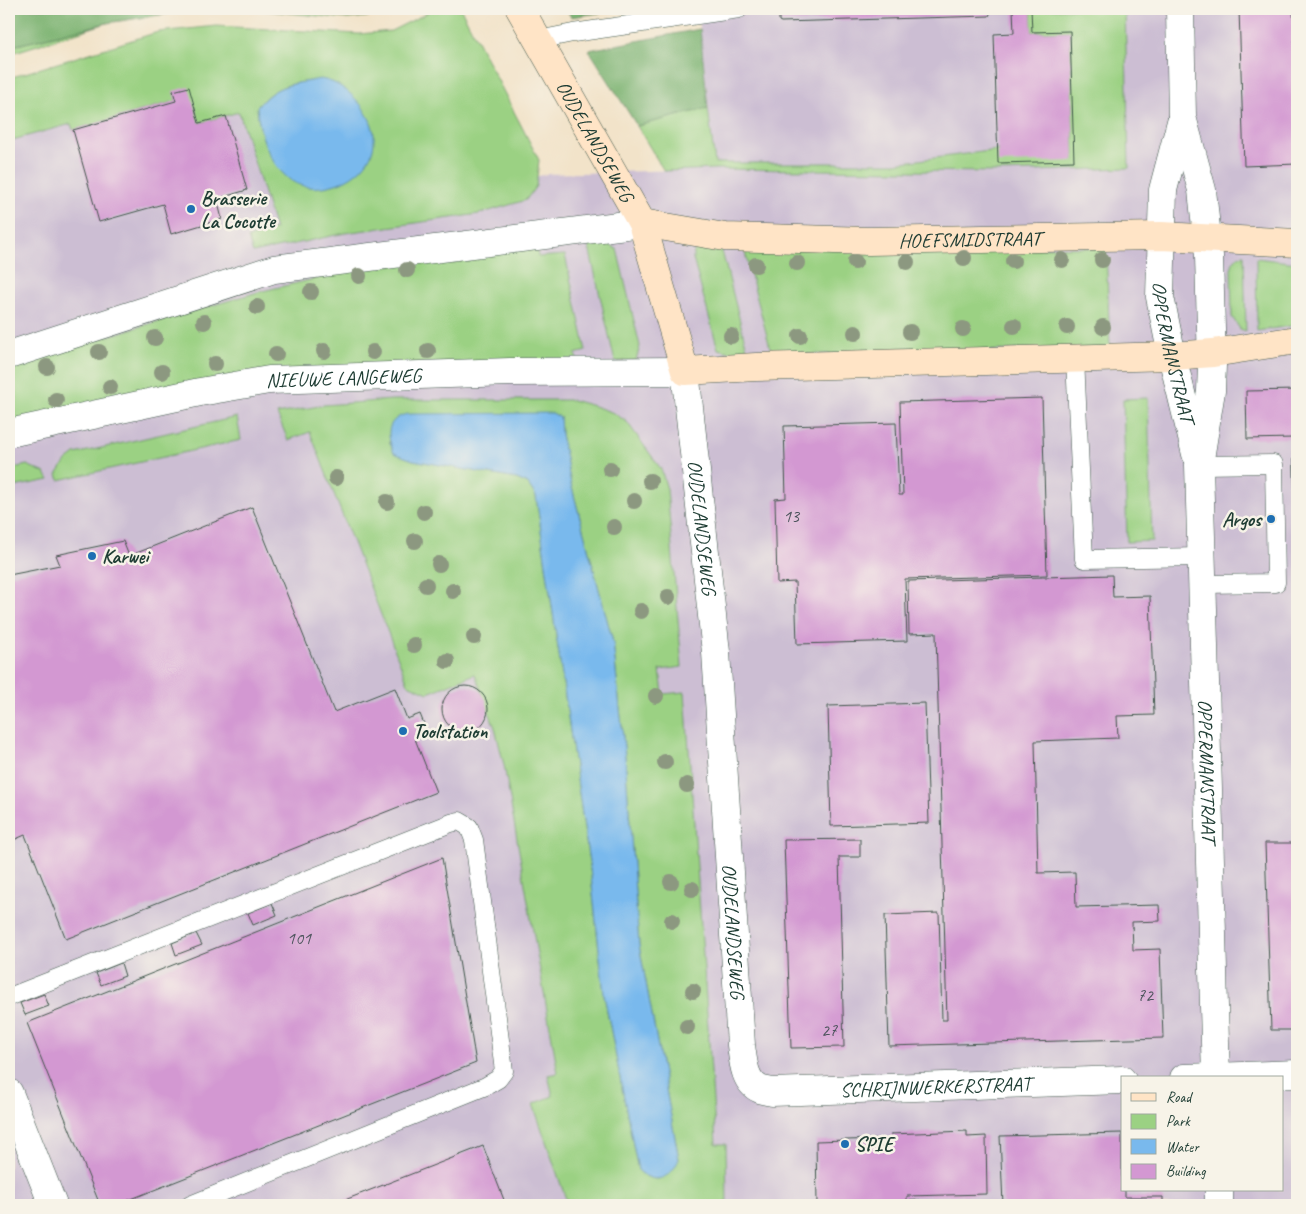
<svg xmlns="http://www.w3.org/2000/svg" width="1306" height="1214" font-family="Caveat,sans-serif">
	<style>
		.industrial { fill: #ccbed3; fill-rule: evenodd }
		.green { fill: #9bd183; stroke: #5d875c; fill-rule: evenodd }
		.forest { fill: #7cb371; stroke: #4e7852 }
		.water { fill: #79b9ed; stroke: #4c7b90 }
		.building { fill: #d398d2 }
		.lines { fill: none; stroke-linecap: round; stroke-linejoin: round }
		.lane-casing { stroke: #3f564a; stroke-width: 19 }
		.street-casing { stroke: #3f564a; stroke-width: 29 }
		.secondary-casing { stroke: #3f564a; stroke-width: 29 }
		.lane { stroke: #fff; stroke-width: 18 }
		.street { stroke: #fff; stroke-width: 28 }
		.secondary { stroke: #ffe4c6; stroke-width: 28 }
		.tree { fill: #8c9880 }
		.poi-dot { fill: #1f6fb2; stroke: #f7f3e8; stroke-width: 2 }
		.labels { text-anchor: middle; stroke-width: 5; stroke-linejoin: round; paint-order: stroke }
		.number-label { font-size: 18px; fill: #4c545c }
		.street-label { font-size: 20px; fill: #1f3d34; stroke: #f7f3e8 }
		.poi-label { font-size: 20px; font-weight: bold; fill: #1f3d34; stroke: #f7f3e8; text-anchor: start }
	</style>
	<rect width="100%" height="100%" fill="#f7f3e8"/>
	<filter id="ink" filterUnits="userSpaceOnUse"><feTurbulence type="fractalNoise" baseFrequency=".02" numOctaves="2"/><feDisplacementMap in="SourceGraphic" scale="10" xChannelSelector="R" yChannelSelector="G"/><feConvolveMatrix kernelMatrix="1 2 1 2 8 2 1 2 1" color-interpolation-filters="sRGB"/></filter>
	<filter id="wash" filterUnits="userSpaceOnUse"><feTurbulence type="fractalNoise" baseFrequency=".0096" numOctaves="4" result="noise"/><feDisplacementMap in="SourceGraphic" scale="20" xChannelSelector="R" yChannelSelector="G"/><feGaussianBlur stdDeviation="1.12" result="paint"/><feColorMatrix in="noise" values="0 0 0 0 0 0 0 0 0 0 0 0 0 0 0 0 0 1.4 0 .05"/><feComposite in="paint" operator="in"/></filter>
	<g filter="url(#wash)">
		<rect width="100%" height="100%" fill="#f2e3c9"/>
		<path class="industrial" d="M698 9H1297V1205H9V105L243 87 289 235 547 174 715 169ZM1122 1078H1282V1190H1122Z"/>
		<g class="green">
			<polygon points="249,9 394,9 383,15 348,19"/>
			<path d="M433 9H461L539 160 536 186 526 200 479 214 345 233 253 253 248 238 275 229 239 112 199 123 174 91 176 101 73 130 71 124 9 141V78L158 32 216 26 359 34 391 31 423 15ZM311 81 350 176C293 208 262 160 257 107 273 87 286 85 311 81Z"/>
			<polygon points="1031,9 1125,9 1129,168 999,172 716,169 664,171 637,126 708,108 715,163 895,163 998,150 1074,160 1070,31 1032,32"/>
			<polygon points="107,23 9,54 9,47"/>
			<polygon points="604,242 617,249 640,346 636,360 615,362 588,243"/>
			<polygon points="720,243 749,357 718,349 693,259 694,252 698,245"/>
			<polygon points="743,245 1106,248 1110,348 772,355"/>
			<polygon points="537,246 538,257 565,255 586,351 575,354 578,362 386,365 9,423 9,365 258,292 353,270"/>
			<polygon points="1244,255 1246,331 1240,329 1232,317 1231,269 1233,262 1238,256"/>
			<polygon points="1256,258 1297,263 1297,325 1257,331"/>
			<polygon points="1148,398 1152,541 1127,542 1123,399"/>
			<path d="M392 400H572L594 406 614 413 627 422 661 469 667 489 682 667 660 670 663 694 685 692 716 1144H726L727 1205H568L533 1104 553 1096 548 1075 558 1073 504 765 495 728 475 674 428 693 408 684 310 432 288 440 277 414 324 405ZM560 417 561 434 571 484 613 642 625 756 639 945 679 1159 659 1179C650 1179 644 1176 638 1170L604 995 591 876 536 496 528 484 517 479 413 460 395 453 389 442Z"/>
			<polygon points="237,417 241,440 59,480 57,475 66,461 75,454"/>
			<polygon points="27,465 45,473 49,480 9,488 9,469"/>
		</g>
		<g class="forest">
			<polygon points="9,9 249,9 249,10 186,11 107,23 9,47"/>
			<polygon points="566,9 627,9 571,17"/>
			<polygon points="700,29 708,108 637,126 589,50"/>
		</g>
		<g class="water">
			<path d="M320 79C337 81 350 92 361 105 368 115 375 127 374 140 374 177 317 201 289 179 268 162 259 133 257 107 277 83 291 85 320 79Z"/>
			<path d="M552 413 560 417 561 434 571 484 613 642 625 756 639 945 679 1159C671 1179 654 1186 638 1170L604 995 591 876 536 496 528 484 517 479 413 460 394 453C389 441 384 425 399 417 403 414 410 414 415 414Z"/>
		</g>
		<g id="blocks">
			<g class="building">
				<polygon points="779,9 990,9 990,14 989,16 781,22 779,21"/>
				<polygon points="1013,9 1031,9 1032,32 1070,31 1074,161 998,163 994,34 1014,33"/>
				<polygon points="1239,9 1293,9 1295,56 1297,56 1297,164 1244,166"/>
				<polygon points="189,87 199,123 226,116 247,190 217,199 222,219 171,234 163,204 99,222 73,130 176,101 173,91"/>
				<polygon points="1297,390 1297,541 1296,541 1293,438 1247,439 1246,391"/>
				<polygon points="1042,398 1047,575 905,579 907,641 797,644 795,582 777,583 775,499 786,498 784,426 896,423 899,495 903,495 900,402"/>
				<polygon points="252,507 334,712 395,688 407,719 420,714 428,734 415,739 436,792 66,939 25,835 9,842 9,575 60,565 56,555 123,541 129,556"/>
				<polygon points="1112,575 1113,597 1150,596 1154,715 1117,716 1118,738 1035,741 1038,873 1075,872 1076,907 1159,905 1160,921 1132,922 1133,950 1160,949 1163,1038 889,1046 885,915 939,913 942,1020 947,1020 936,633 909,634 908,581"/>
				<circle cx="465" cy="709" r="23"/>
				<polygon points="925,703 929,823 831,826 828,706"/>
				<polygon points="860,839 860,857 839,857 844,1047 791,1048 784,840"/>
				<polygon points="1265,843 1297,843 1297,1030 1271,1030"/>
				<polygon points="442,858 476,1063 116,1205 100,1205 27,1023"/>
				<polygon points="272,903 277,915 253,925 248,913"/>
				<polygon points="196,933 202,945 176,955 172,943"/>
				<polygon points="121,963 125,976 101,985 96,973"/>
				<polygon points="44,994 49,1006 25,1015 20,1003"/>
				<polygon points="967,1131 967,1137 986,1136 987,1194 907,1196 907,1201 920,1200 920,1205 817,1205 816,1141 878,1139 878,1148 888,1147 888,1139 891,1139 891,1134"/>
				<polygon points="1122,1133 1122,1190 1125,1190 1125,1197 1163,1197 1163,1205 1003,1205 1000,1136"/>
				<polygon points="483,1146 506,1205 332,1205"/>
			</g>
		</g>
	</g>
	<g filter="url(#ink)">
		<use href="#blocks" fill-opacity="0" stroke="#3f564a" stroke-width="1"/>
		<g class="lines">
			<g class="lane-casing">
				<g id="lane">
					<polyline points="538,40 573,33 739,9"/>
					<polyline points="1075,358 1084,559 1202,557"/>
					<polyline points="1199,465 1274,464 1276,583 1203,584"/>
					<polyline points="9,997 451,823 459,821 469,827 474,840 504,1071 498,1079 486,1086 190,1205"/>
				</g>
			</g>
			<g class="street-casing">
				<g id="street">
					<path id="s1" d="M1180 9 1182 117 1202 190 1209 256 1212 365 1211 391 1199 465 1216 1078"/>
					<path id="s2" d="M1182 118 1163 190 1160 297 1172 356 1196 454"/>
					<polyline points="9,355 274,269 642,223"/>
					<path id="s3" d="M9 433 200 392 269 380 510 372 685 371 716 652 741 1045C743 1060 744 1082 760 1089 764 1091 769 1091 772 1092L1122 1080"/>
					<polyline points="1184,1078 1297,1074"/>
					<polyline points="9,1093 53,1205"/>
					<polyline points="1219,1190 1219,1205"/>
				</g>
			</g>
			<g class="secondary-casing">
				<g id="secondary">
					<path id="s4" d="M520 9 642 223 685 371 756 367 1172 356 1213 353 1297 340"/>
					<path id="s5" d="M642 223 725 237 869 241 1161 236 1297 243"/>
				</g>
			</g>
			<use href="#lane" class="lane"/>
			<use href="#street" class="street"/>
			<use href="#secondary" class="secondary"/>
		</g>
		<g class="tree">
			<circle cx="964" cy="258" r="8"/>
			<circle cx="1062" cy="260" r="8"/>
			<circle cx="1102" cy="260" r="8"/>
			<circle cx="1013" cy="261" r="8"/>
			<circle cx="855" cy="262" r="8"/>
			<circle cx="907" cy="262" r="8"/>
			<circle cx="797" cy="263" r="8"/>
			<circle cx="756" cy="265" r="8"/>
			<circle cx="407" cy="270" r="8"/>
			<circle cx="359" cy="276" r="8"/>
			<circle cx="311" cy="292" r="8"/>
			<circle cx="257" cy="307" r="8"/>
			<circle cx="204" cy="322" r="8"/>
			<circle cx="1014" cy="326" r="8"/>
			<circle cx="1067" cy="327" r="8"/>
			<circle cx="1103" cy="327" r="8"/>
			<circle cx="963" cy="329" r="8"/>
			<circle cx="910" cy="332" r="8"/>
			<circle cx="855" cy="333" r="8"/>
			<circle cx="731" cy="336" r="8"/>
			<circle cx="800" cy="336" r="8"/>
			<circle cx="155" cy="338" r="8"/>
			<circle cx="324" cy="351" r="8"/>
			<circle cx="428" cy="351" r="8"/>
			<circle cx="99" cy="352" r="8"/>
			<circle cx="373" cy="352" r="8"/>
			<circle cx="276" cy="354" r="8"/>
			<circle cx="215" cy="364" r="8"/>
			<circle cx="47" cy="367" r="8"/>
			<circle cx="162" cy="372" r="8"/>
			<circle cx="110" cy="387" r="8"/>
			<circle cx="56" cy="400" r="8"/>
			<circle cx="610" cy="469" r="8"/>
			<circle cx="336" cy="478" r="8"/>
			<circle cx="650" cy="481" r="8"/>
			<circle cx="634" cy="501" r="8"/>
			<circle cx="387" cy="502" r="8"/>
			<circle cx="424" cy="512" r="8"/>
			<circle cx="614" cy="527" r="8"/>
			<circle cx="415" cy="541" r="8"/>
			<circle cx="439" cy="564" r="8"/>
			<circle cx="426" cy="585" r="8"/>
			<circle cx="453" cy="591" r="8"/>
			<circle cx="668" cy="597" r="8"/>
			<circle cx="641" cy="611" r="8"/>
			<circle cx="474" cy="637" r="8"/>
			<circle cx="414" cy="645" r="8"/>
			<circle cx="447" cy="661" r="8"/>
			<circle cx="656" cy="696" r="8"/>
			<circle cx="665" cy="762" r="8"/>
			<circle cx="687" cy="785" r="8"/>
			<circle cx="671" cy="882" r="8"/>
			<circle cx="692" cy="889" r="8"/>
			<circle cx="672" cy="921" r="8"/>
			<circle cx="693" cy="991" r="8"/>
			<circle cx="687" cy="1027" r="8"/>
		</g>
	</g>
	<g class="poi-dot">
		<circle cx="191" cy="209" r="5"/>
		<circle cx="1271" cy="519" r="5"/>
		<circle cx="92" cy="556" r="5"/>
		<circle cx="403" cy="731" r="5"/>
		<circle cx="845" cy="1144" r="5"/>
	</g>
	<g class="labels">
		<g class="number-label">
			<text x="791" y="522">13</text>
			<text x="299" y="944">101</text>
			<text x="1145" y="1001">72</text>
			<text x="829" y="1036">27</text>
		</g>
		<g class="street-label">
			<text dy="7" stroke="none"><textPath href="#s4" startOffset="152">OUDELANDSEWEG</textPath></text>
			<text dy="7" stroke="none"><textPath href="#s5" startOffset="329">HOEFSMIDSTRAAT</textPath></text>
			<text dy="7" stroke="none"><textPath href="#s2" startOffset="238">OPPERMANSTRAAT</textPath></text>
			<text dy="7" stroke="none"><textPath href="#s3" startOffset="340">NIEUWE LANGEWEG</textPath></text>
			<text dy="7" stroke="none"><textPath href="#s3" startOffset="839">OUDELANDSEWEG</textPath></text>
			<text dy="7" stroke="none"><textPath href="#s1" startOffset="766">OPPERMANSTRAAT</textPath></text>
			<text dy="7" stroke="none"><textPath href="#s3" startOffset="1244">OUDELANDSEWEG</textPath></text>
			<text dy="7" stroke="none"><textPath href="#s3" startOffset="1584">SCHRIJNWERKERSTRAAT</textPath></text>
		</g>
		<g class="poi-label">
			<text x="201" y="205">Brasserie<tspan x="201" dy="23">La Cocotte</tspan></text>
			<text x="1261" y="526" text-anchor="end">Argos</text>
			<text x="102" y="563">Karwei</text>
			<text x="413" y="738">Toolstation</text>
			<text x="855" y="1151">SPIE</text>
		</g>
	</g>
	<rect width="1306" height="1214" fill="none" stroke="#f7f3e8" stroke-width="30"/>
	<rect x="1121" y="1076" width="162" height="115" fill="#f7f3e8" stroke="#a1aaa0"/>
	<rect x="1131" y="1093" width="25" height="8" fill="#ffe4c6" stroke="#a1aaa0"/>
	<text x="1166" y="1102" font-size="15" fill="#1f3d34">Road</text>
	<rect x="1131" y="1114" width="25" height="15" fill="#9bd183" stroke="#a1aaa0"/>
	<text x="1166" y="1126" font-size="15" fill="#1f3d34">Park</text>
	<rect x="1131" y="1139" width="25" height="15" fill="#79b9ed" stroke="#a1aaa0"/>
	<text x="1166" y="1152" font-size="15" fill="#1f3d34">Water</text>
	<rect x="1131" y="1164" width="25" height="15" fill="#d398d2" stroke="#a1aaa0"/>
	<text x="1166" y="1176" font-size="15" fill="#1f3d34">Building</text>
</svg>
